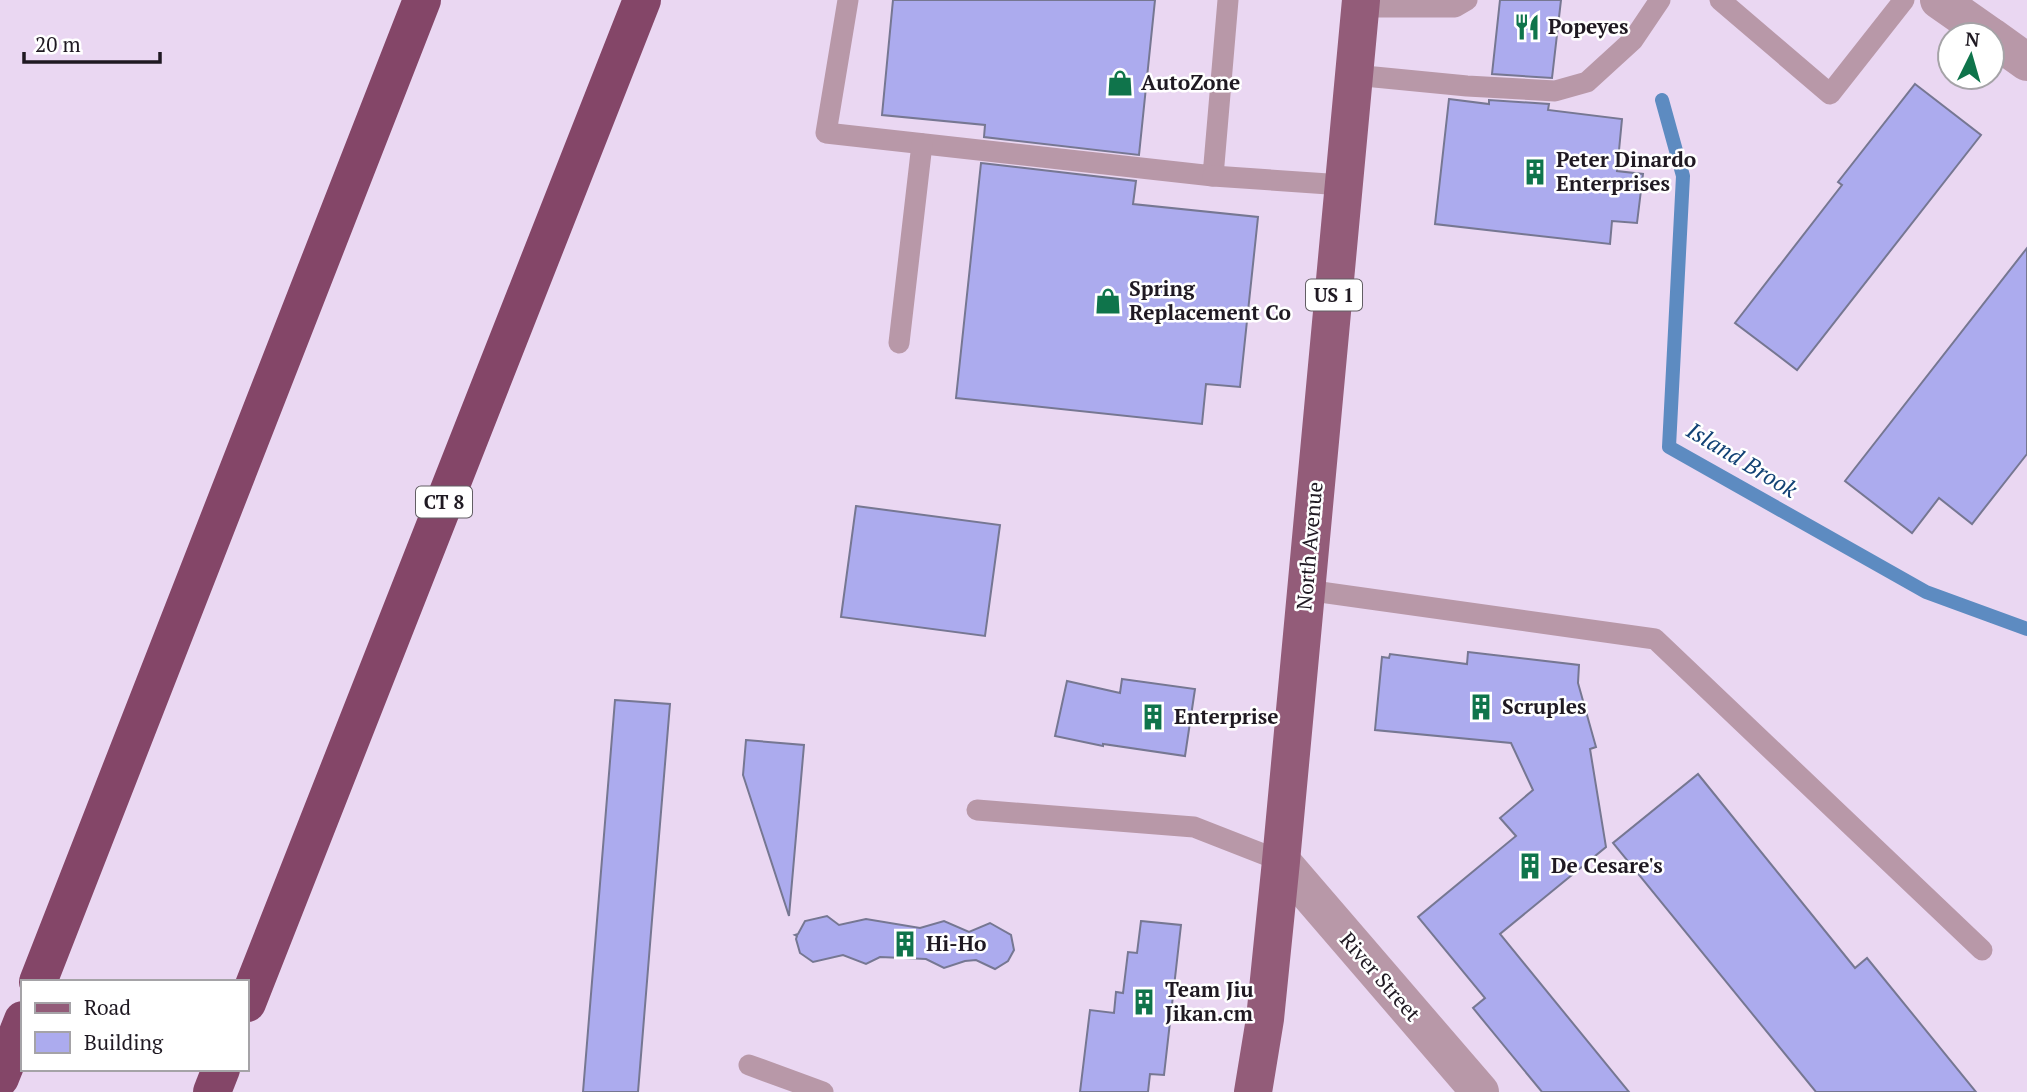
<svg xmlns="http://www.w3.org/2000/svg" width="2027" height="1092" font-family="'PT Serif',serif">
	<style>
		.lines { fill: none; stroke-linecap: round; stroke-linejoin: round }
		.stream { stroke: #5d8bc1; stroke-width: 14 }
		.building { fill: #acabee; stroke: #767792; stroke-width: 2 }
		.lane { stroke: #b898a8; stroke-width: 21 }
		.street { stroke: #b898a8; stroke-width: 38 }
		.primary { stroke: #935c79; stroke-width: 38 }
		.highway { stroke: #844668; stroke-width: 38 }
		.labels { text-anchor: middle; stroke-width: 5; stroke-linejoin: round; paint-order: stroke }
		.shield { fill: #fff; stroke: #625e64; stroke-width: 2 }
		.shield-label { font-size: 19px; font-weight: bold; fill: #1f1922 }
		.poi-label { font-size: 21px; font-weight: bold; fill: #1f1922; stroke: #fff; text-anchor: start }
		.street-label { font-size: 21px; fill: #1f1922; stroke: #fff }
		.water-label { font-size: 23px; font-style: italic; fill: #124275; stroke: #fff }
	</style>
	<rect width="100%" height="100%" fill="#ead7f2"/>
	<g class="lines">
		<polyline class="stream" points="1662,100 1683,176 1669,447 1926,592 2027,629"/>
	</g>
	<g class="building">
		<polygon points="893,0 1155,0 1139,155 984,137 985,125 882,115"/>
		<polygon points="1500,0 1561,0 1552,78 1492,74"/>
		<polygon points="1915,84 1981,135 1797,370 1735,323 1842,185 1838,182"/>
		<polygon points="1449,99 1489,104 1489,100 1549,104 1548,110 1622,119 1617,171 1643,174 1637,223 1612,221 1610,244 1435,224"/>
		<polygon points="981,163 1136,181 1133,204 1258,217 1240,387 1206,384 1202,424 956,398"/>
		<polygon points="2027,248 2027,454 1972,524 1939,498 1912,533 1845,481"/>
		<polygon points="856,506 1000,525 985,636 841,617"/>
		<polygon points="1468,652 1579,665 1578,683 1596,747 1590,749 1606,847 1500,934 1629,1092 1542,1092 1473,1008 1485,998 1418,917 1516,836 1500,818 1533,790 1511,743 1375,730 1382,657 1389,658 1390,654 1467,664"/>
		<polygon points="1122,679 1195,689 1185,756 1103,744 1103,746 1055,736 1067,681 1120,693"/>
		<polygon points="615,700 670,704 652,920 638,1092 583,1092"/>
		<polygon points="746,740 804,745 789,916 743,775"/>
		<polygon points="1698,774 1855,968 1867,958 1976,1092 1816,1092 1613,843"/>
		<polygon points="827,916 839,925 866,919 920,928 944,921 969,932 990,923 1011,935 1014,950 1008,961 995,969 976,960 965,961 944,968 926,959 880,957 866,964 843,955 813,962 800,953 796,939 797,936 795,935 798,934 805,921"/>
		<polygon points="1141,921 1181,925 1164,1075 1150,1074 1148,1092 1080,1092 1090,1010 1114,1013 1116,992 1123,993 1128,952 1137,953"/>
	</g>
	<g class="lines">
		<g class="lane">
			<polyline points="848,0 826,133 1213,176 1228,0"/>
			<polyline points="1720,0 1830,94 1904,0"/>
			<polyline points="1361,7 1455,7 1467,0"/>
			<polyline points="1354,75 1467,86 1555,91 1587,82 1633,40 1660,0"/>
			<polyline points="1213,176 1343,185"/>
			<polyline points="899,343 922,144"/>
			<polyline points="1306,590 1655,639 1982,950"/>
			<polyline points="977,810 1194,827 1281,861"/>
			<polyline points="749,1065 823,1092"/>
		</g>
		<g class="street">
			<polyline points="1939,0 1989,35"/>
			<polyline points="1992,37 2027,62"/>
			<polyline points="1281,861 1480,1092"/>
		</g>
		<polyline class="primary" points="1253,1092 1265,1019 1281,861 1361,0"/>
		<g class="highway">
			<polyline points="38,982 422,0"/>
			<polyline points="247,1003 642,0"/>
			<polyline points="0,1078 23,1020"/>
			<polyline points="212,1092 221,1069"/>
		</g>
	</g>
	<defs>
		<g id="restaurant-bare" transform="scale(2.1)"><path d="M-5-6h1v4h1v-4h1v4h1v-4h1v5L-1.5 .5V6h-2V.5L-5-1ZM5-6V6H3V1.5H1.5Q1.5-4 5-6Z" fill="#0f744b" stroke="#fff" stroke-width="2.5" paint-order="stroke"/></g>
		<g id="shop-bare" transform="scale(2.1)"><path d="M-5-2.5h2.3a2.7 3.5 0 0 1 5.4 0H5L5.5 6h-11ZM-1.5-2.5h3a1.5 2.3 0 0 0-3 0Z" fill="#0f744b" stroke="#fff" stroke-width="2.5" paint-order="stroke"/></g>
		<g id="building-bare" transform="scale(2.1)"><path d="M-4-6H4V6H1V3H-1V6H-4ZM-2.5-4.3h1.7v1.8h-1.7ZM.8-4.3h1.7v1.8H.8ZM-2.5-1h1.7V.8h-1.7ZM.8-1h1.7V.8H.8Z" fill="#0f744b" stroke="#fff" stroke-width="2.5" paint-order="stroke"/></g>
	</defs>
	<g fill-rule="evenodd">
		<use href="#restaurant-bare" x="1527" y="27"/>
		<use href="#shop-bare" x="1120" y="83"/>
		<use href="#building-bare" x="1535" y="172"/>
		<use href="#shop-bare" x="1108" y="301"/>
		<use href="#building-bare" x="1481" y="707"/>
		<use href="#building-bare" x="1153" y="717"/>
		<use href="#building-bare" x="1530" y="866"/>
		<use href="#building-bare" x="905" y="944"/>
		<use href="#building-bare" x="1144" y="1002"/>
	</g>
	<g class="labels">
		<g class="shield">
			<rect x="1306" y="279.5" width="56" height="31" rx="5"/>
			<rect x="416" y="486.5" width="56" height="31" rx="5"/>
		</g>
		<g class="shield-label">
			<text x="1334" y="302">US 1</text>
			<text x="444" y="509">CT 8</text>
		</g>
		<g class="poi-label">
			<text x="1548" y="34">Popeyes</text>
			<text x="1141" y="90">AutoZone</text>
			<text x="1556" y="167">Peter Dinardo<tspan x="1556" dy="24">Enterprises</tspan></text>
			<text x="1129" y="296">Spring<tspan x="1129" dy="24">Replacement Co</tspan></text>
			<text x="1502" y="714">Scruples</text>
			<text x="1174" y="724">Enterprise</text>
			<text x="1551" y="873">De Cesare's</text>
			<text x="926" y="951">Hi-Ho</text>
			<text x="1165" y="997">Team Jiu<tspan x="1165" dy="24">Jikan.cm</tspan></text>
		</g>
		<g class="street-label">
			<text transform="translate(1310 546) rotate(-85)" y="7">North Avenue</text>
			<text transform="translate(1380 977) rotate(49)" y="7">River Street</text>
		</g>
		<g class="water-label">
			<text transform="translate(1742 460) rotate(31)" y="8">Island Brook</text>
		</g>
	</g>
	<rect x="21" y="980" width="228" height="91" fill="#ffffff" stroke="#a5a3a7" stroke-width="2"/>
	<rect x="35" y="1003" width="35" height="10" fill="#935c79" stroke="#a5a3a7" stroke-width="2"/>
	<text x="84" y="1015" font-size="21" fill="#1f1922">Road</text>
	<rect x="35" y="1032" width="35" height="21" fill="#acabee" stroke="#a5a3a7" stroke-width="2"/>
	<text x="84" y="1050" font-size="21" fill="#1f1922">Building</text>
	<g transform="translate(1971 56) rotate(5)"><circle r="33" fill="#ffffff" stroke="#a5a3a7" stroke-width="2"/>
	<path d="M0-5L12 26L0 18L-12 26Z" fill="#0f744b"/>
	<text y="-10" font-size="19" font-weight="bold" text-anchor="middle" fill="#1f1922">N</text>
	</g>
	<path d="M24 52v10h136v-10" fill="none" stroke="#1f1922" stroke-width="3.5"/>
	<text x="35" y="52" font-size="21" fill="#1f1922" stroke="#ffffff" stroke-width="5" paint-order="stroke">20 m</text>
</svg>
